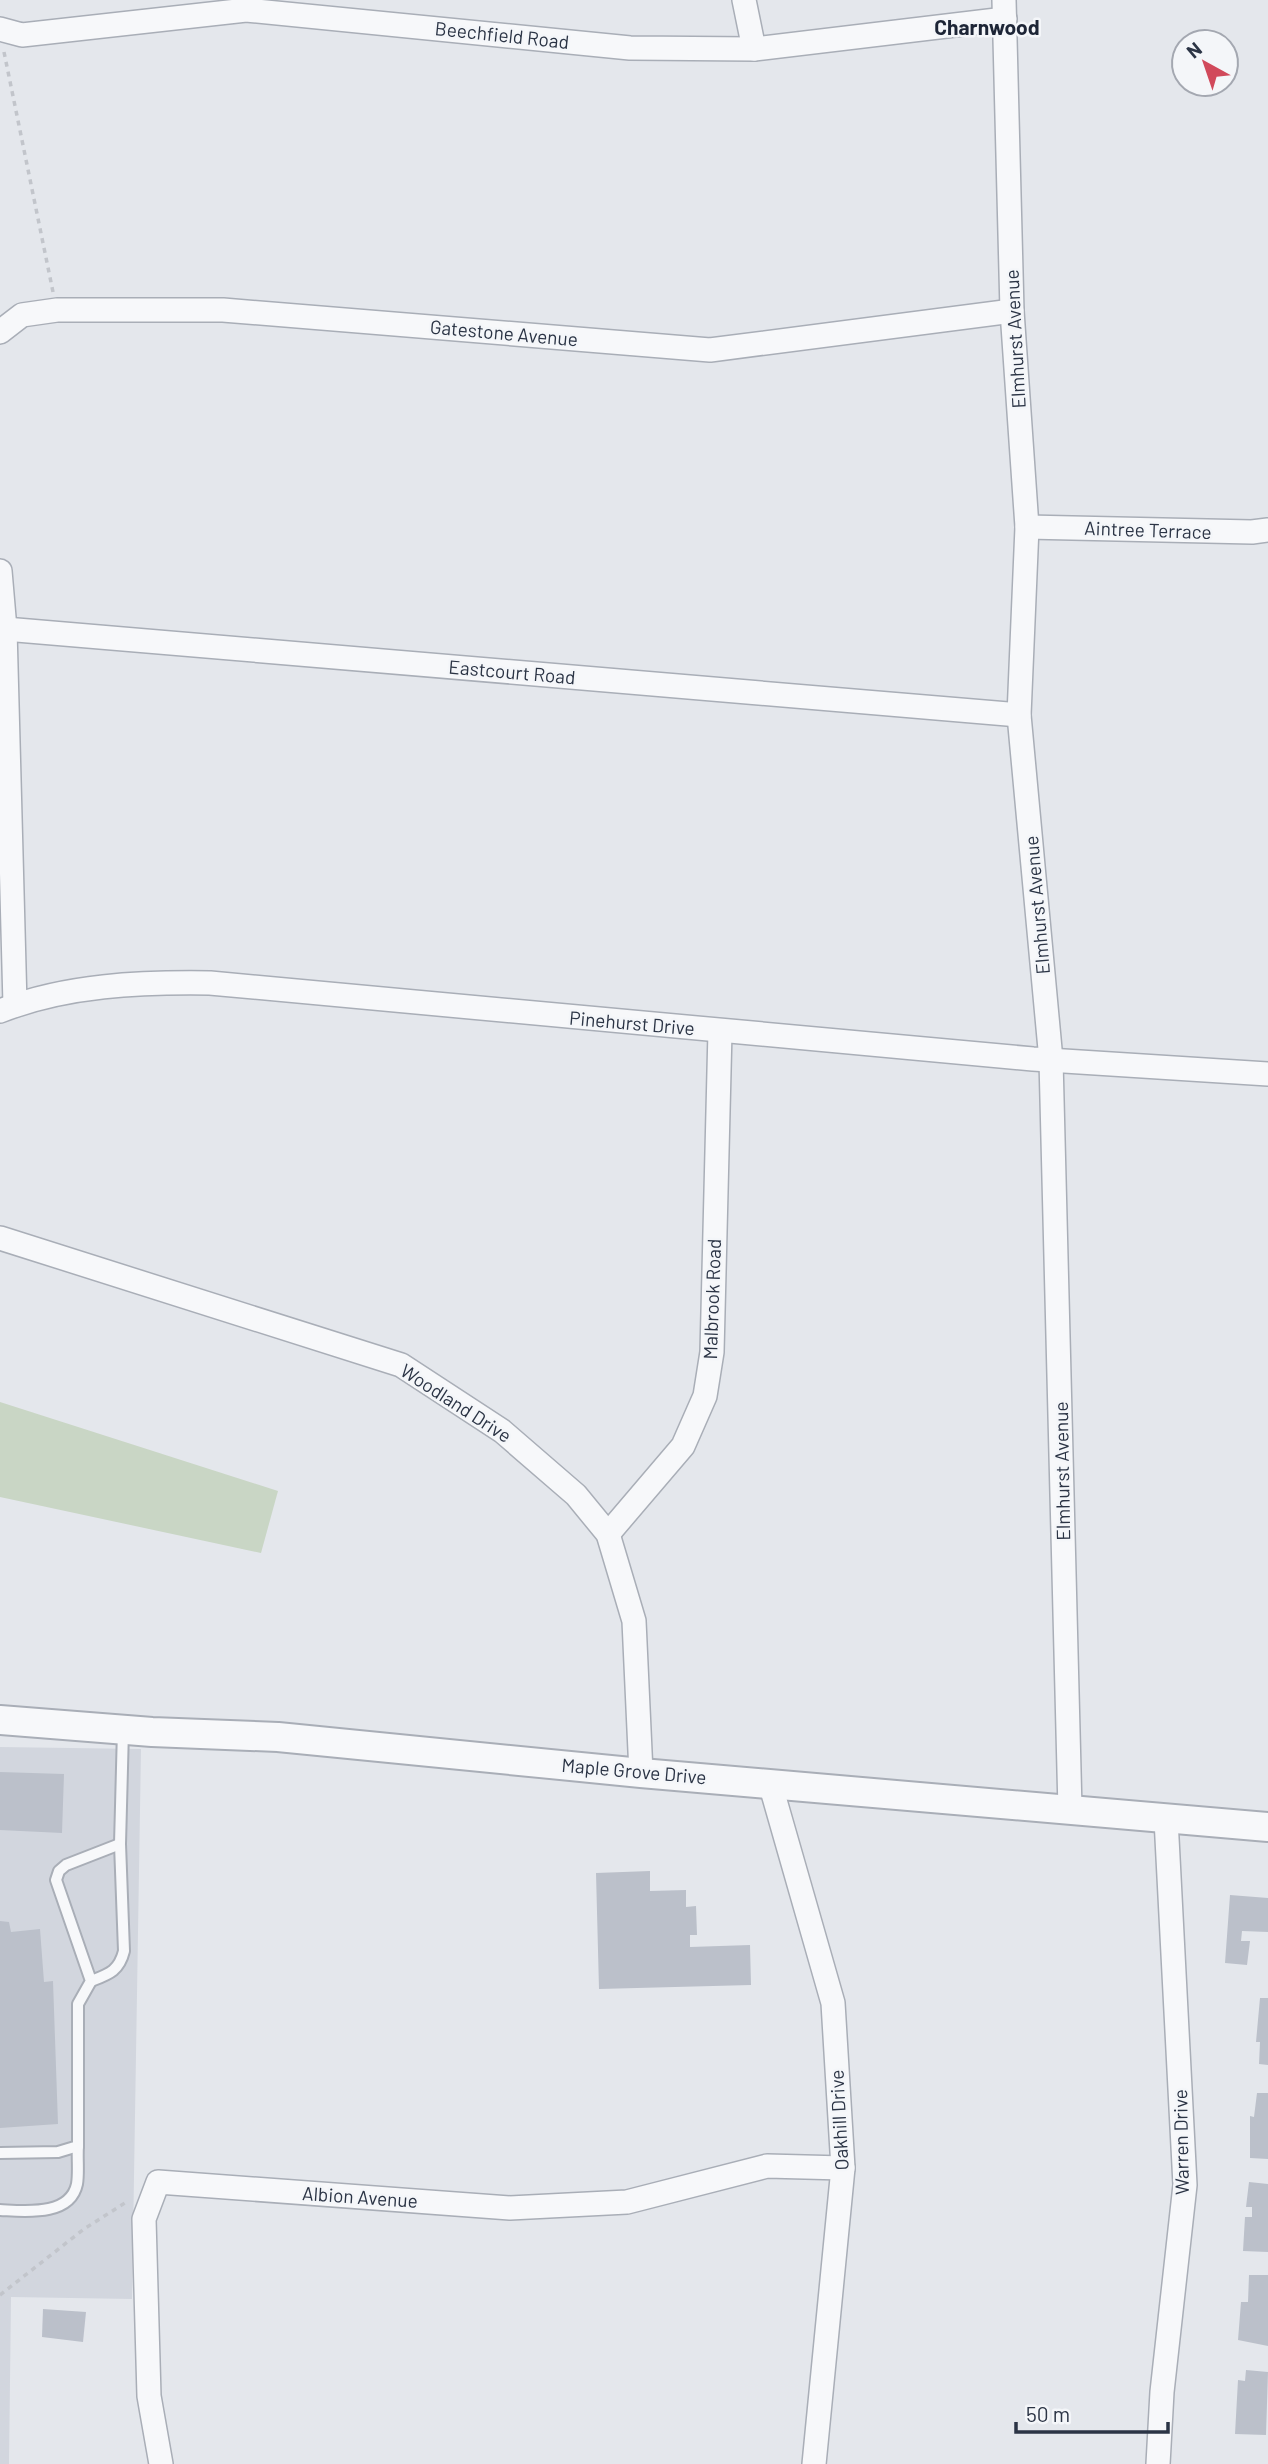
<svg xmlns="http://www.w3.org/2000/svg" width="1268" height="2464" font-family="Barlow,sans-serif">
	<style>
		.built { fill: #d2d6de }
		.green { fill: #c9d6c5 }
		.building { fill: #bbc0ca }
		.lines { fill: none; stroke-linecap: round; stroke-linejoin: round }
		.service-casing { stroke: #a9aeb7; stroke-width: 14 }
		.minor-casing { stroke: #a9aeb7; stroke-width: 26 }
		.tertiary-casing { stroke: #a9aeb7; stroke-width: 32 }
		.path { stroke: #c2c5cb; stroke-width: 3.5; stroke-dasharray: 5 5; stroke-linecap: butt }
		.service { stroke: #f7f8fa; stroke-width: 10 }
		.minor { stroke: #f7f8fa; stroke-width: 23 }
		.tertiary { stroke: #f7f8fa; stroke-width: 28 }
		.labels { text-anchor: middle; stroke-width: 5; stroke-linejoin: round; paint-order: stroke }
		.street-label { font-size: 19px; fill: #2b3445; stroke: #f4f6f9 }
		.neighbourhood-label { font-size: 21px; font-weight: bold; fill: #1d2536; stroke: #f4f6f9 }
	</style>
	<rect width="100%" height="100%" fill="#e4e7ec"/>
	<polygon class="built" points="0,1747 141,1749 132,2299 11,2297 9,2464 0,2464"/>
	<polygon class="green" points="0,1402 278,1491 261,1553 0,1497"/>
	<g class="building">
		<polygon points="0,1772 64,1774 62,1833 0,1830"/>
		<polygon points="650,1871 650,1891 686,1890 686,1907 696,1906 697,1935 690,1935 690,1947 750,1945 751,1985 599,1989 596,1873"/>
		<polygon points="1230,1895 1268,1898 1268,1932 1242,1931 1241,1941 1250,1941 1247,1965 1225,1963"/>
		<polygon points="0,1921 9,1922 11,1932 40,1929 44,1982 53,1981 58,2124 0,2128"/>
		<polygon points="1260,1998 1268,1998 1268,2065 1259,2064 1260,2042 1256,2042"/>
		<polygon points="1257,2093 1268,2093 1268,2159 1250,2158 1250,2116 1254,2117"/>
		<polygon points="1249,2182 1268,2184 1268,2252 1243,2251 1245,2217 1252,2217 1252,2207 1246,2207"/>
		<polygon points="1249,2275 1268,2275 1268,2346 1238,2340 1241,2302 1248,2302"/>
		<polygon points="43,2309 86,2312 83,2342 42,2337"/>
		<polygon points="1246,2370 1268,2372 1266,2435 1235,2434 1238,2380 1245,2381"/>
	</g>
	<g class="lines">
		<g class="service-casing">
			<g id="service">
				<path d="M91 1981C109 1974 119 1971 124 1951L120 1844 123 1730"/>
				<polyline points="0,2153 58,2152 78,2146 78,2004 91,1981 56,1880 59,1871 66,1865 120,1844"/>
				<path d="M0 2210C24 2211 70 2217 77 2184 79 2172 77 2158 78 2146"/>
			</g>
		</g>
		<g class="minor-casing">
			<g id="minor">
				<polyline points="744,0 754,49"/>
				<polyline points="1004,0 1012,311 1027,527 1019,715 1051,1060 1070,1810"/>
				<polyline points="0,29 22,35 246,10 630,48 754,49 1005,19"/>
				<polyline points="0,332 22,315 57,310 223,310 710,350 1012,311"/>
				<polyline points="1027,527 1252,532 1268,530"/>
				<polyline points="0,571 5,629 15,1005"/>
				<polyline points="5,629 1019,715"/>
				<path d="M0 1011C66 985 140 982 210 983L1033 1059 1268 1074"/>
				<polyline points="0,1238 401,1365 502,1431 576,1495 608,1534 634,1621 641,1773"/>
				<polyline points="608,1534 683,1446 705,1396 712,1352 720,1031"/>
				<polyline points="770,1783 833,2003 843,2168 814,2464"/>
				<polyline points="161,2464 149,2396 144,2219 158,2182 510,2208 627,2202 767,2166 843,2168"/>
				<polyline points="1158,2464 1162,2392 1185,2185 1166,1819"/>
			</g>
		</g>
		<g class="tertiary-casing">
			<polyline id="tertiary" points="0,1720 152,1732 278,1737 641,1773 1268,1827"/>
		</g>
		<g class="path">
			<polyline points="4,52 53,292"/>
			<polyline points="0,2295 84,2229 128,2201"/>
		</g>
		<use href="#service" class="service"/>
		<use href="#minor" class="minor"/>
		<use href="#tertiary" class="tertiary"/>
	</g>
	<g class="labels">
		<g class="street-label">
			<text transform="translate(502 35) rotate(6)" y="7">Beechfield Road</text>
			<text transform="translate(504 333) rotate(5)" y="7">Gatestone Avenue</text>
			<text transform="translate(1015 339) rotate(-93)" y="7">Elmhurst Avenue</text>
			<text transform="translate(1148 530) rotate(2)" y="7">Aintree Terrace</text>
			<text transform="translate(512 672) rotate(5)" y="7">Eastcourt Road</text>
			<text transform="translate(1037 905) rotate(-95)" y="7">Elmhurst Avenue</text>
			<text transform="translate(632 1023) rotate(5)" y="7">Pinehurst Drive</text>
			<text transform="translate(712 1299) rotate(-88)" y="7">Malbrook Road</text>
			<text transform="translate(456 1403) rotate(33)" y="7">Woodland Drive</text>
			<text transform="translate(1062 1471) rotate(-91)" y="7">Elmhurst Avenue</text>
			<text transform="translate(634 1771) rotate(5)" y="7">Maple Grove Drive</text>
			<text transform="translate(839 2120) rotate(-93)" y="7">Oakhill Drive</text>
			<text transform="translate(1181 2142) rotate(-91)" y="7">Warren Drive</text>
			<text transform="translate(360 2197) rotate(4)" y="7">Albion Avenue</text>
		</g>
		<g class="neighbourhood-label">
			<text x="987" y="35">Charnwood</text>
		</g>
	</g>
	<g transform="translate(1205 63) rotate(320)"><circle r="33" fill="#f4f6f9" stroke="#a4a8b1" stroke-width="2"/>
	<path d="M0-5L12 26L0 18L-12 26Z" fill="#d1495b"/>
	<text y="-10" font-size="19" font-weight="bold" text-anchor="middle" fill="#2b3445">N</text>
	</g>
	<path d="M1016 2422v10h152v-10" fill="none" stroke="#2b3445" stroke-width="3.5"/>
	<text x="1026" y="2422" font-size="21" fill="#2b3445" stroke="#f4f6f9" stroke-width="5" paint-order="stroke">50 m</text>
</svg>
